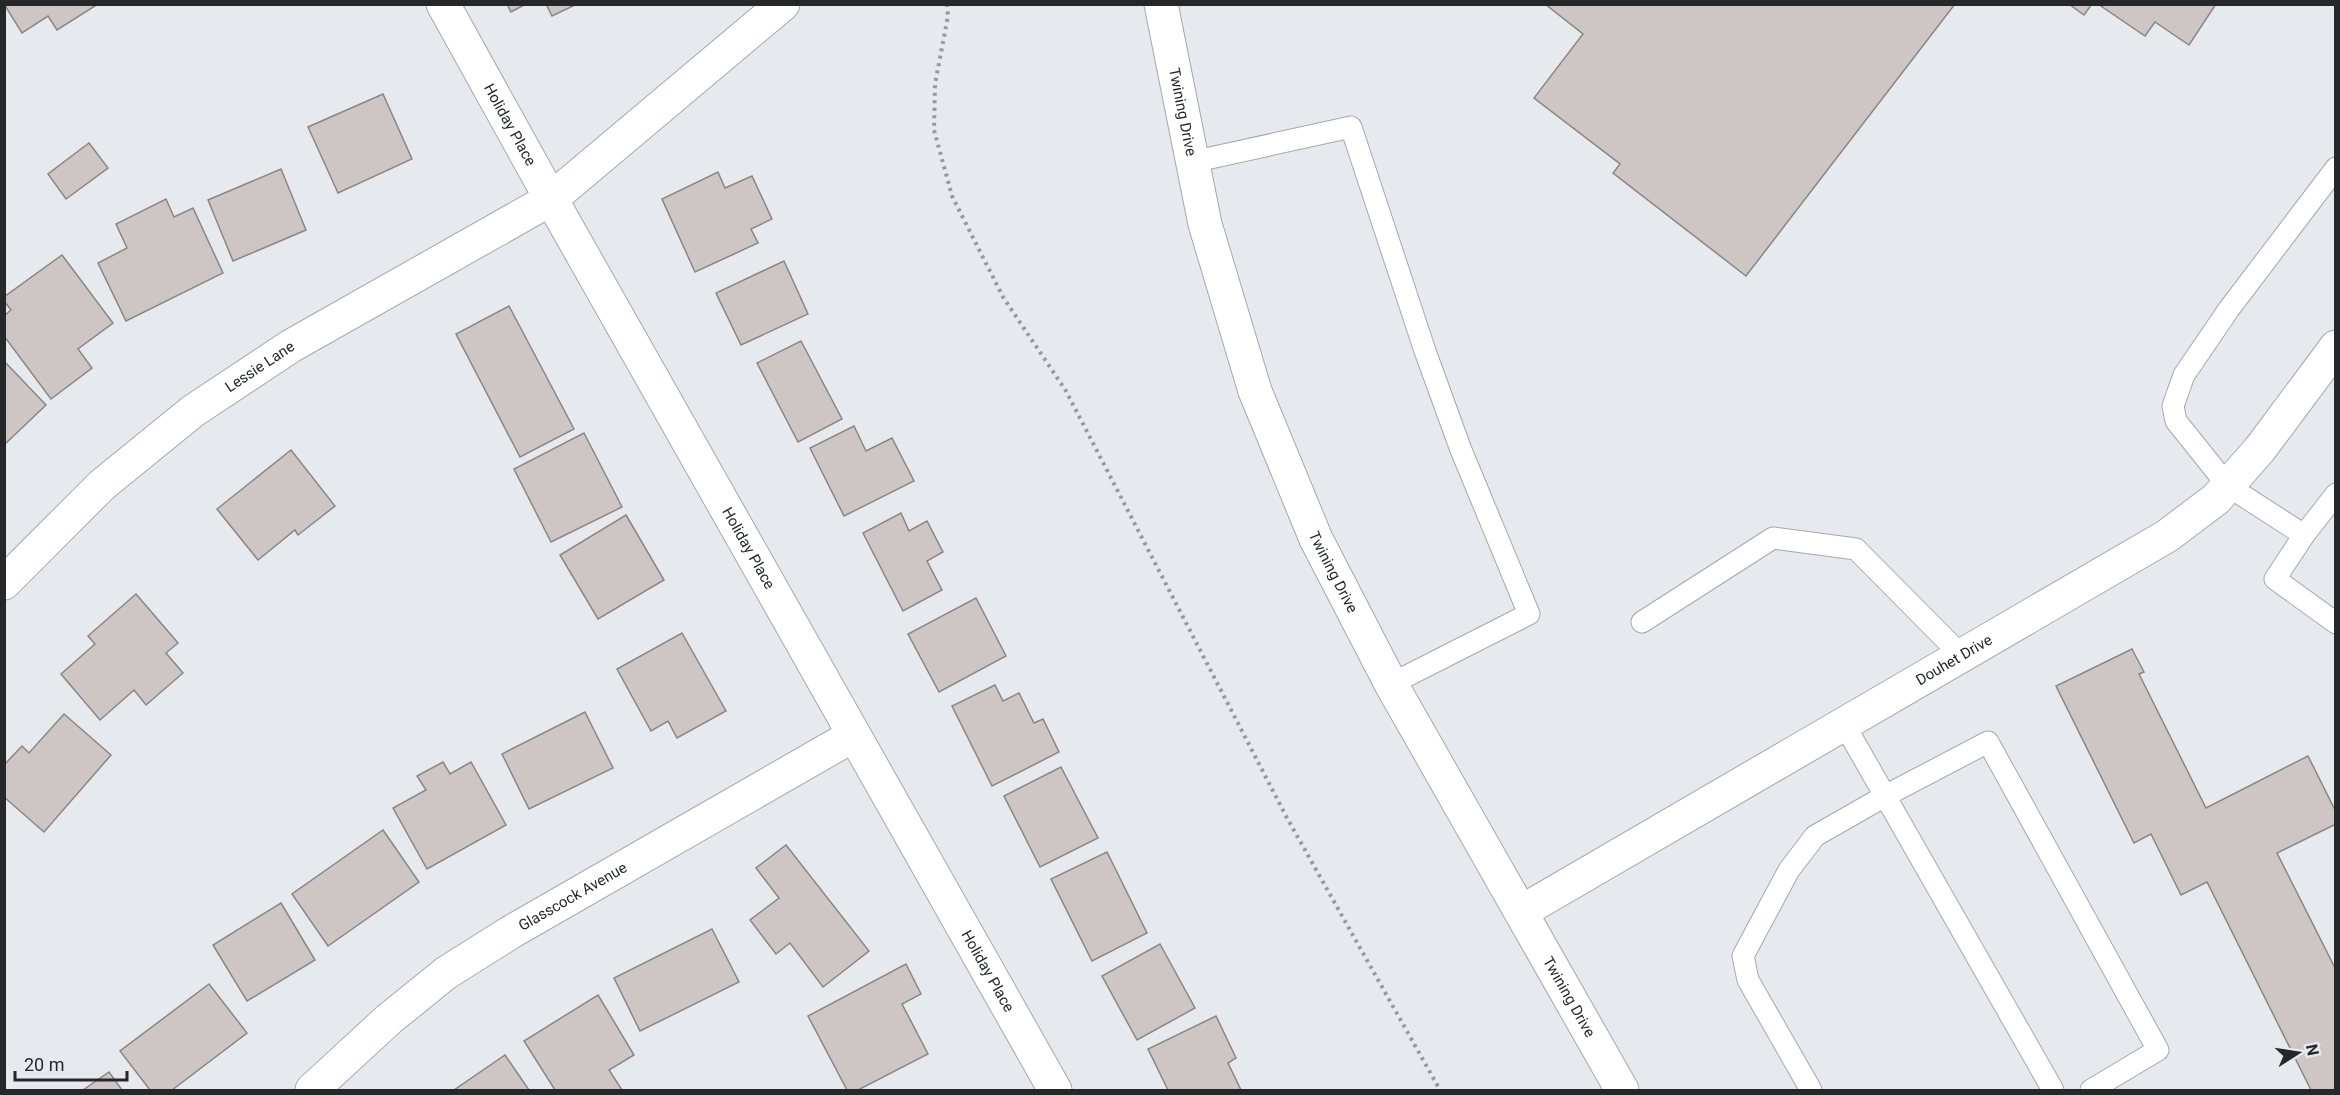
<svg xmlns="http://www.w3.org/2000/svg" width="2340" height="1095" font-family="Roboto,sans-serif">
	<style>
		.building { fill: #cdc6c5; stroke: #8c8584; stroke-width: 1.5 }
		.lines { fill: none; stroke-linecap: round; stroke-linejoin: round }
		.lane-casing { stroke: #a4a8ac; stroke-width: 23 }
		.street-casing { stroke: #a4a8ac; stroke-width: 35 }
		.path { stroke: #96999c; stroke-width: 4; stroke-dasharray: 3 4.5; stroke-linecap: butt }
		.lane { stroke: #fff; stroke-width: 21 }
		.street { stroke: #fff; stroke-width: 33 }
		.labels { text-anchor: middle; stroke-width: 4.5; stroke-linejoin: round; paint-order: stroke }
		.street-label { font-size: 15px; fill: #252728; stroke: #e6eaef }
	</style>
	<rect width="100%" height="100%" fill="#e6eaef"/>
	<g class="building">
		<polygon points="4,4 94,4 95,6 57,30 48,16 22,33"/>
		<polygon points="507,4 526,4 511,12"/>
		<polygon points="546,4 577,4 552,16"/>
		<polygon points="1545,4 1955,4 1746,276 1613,173 1620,164 1534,98 1583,34"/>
		<polygon points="2069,4 2092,4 2084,15"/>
		<polygon points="2098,4 2216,4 2189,45 2155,22 2145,36"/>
		<polygon points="383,94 412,159 338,193 308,127"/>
		<polygon points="89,143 108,168 66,199 48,174"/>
		<polygon points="281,169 306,230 233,261 208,200"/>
		<polygon points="718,172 725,188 752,176 772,219 751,229 758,243 695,272 662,199"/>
		<polygon points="166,199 174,217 193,208 223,273 126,321 98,263 127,248 116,224"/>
		<polygon points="62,255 113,323 78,349 92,368 51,399 4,336 4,316 11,310 4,301 4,297"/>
		<polygon points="784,261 808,314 741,345 716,293"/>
		<polygon points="509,306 574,429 520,457 456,334"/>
		<polygon points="801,341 842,419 798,442 757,363"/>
		<polygon points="4,361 46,405 4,445"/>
		<polygon points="854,426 866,451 892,438 914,481 844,516 810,448"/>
		<polygon points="584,433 622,507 551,542 514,469"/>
		<polygon points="291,450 335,506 298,535 295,530 258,560 217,509"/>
		<polygon points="901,513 909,531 927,521 943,552 927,561 942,590 903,611 863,533"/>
		<polygon points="626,515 664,580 598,619 560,555"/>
		<polygon points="136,594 178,643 166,653 183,673 146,705 134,690 100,720 61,674 95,644 88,636"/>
		<polygon points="976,598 1006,656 939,692 908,634"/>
		<polygon points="682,633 726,711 677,738 668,721 651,731 617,669"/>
		<polygon points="2132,649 2144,672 2139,674 2206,808 2308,756 2336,812 2336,824 2277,853 2336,970 2336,1090 2311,1090 2207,882 2181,895 2151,834 2134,843 2056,686"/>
		<polygon points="995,685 1003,701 1019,693 1034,723 1043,719 1059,752 992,786 952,706"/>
		<polygon points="585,712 613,768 529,809 502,754"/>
		<polygon points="64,714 111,755 44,832 4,797 4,765 22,746 29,753"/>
		<polygon points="443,762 450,774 471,762 506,825 427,869 393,808 426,790 417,776"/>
		<polygon points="1061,767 1098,838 1040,867 1004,796"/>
		<polygon points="383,830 419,882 328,946 292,894"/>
		<polygon points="786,845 869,951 823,987 790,943 776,954 750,920 779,898 756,868"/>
		<polygon points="1107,852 1147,933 1092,961 1051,879"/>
		<polygon points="281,903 315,960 247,1001 213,945"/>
		<polygon points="712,929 739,982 640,1031 614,978"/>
		<polygon points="1160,944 1195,1008 1137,1040 1102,976"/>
		<polygon points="906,964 921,994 902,1004 928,1054 858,1090 847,1090 808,1016"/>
		<polygon points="209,984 247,1033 172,1090 150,1090 120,1051"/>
		<polygon points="598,995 634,1055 609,1070 622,1090 555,1090 524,1041"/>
		<polygon points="1216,1016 1236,1058 1228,1063 1241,1090 1168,1090 1148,1049"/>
		<polygon points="505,1055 529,1090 454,1090"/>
		<polygon points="109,1072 122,1090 83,1090"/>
	</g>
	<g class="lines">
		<g class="lane-casing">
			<g id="lane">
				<polyline points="1192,162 1351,127 1425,351 1461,450 1529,614 1391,684"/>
				<polyline points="2336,494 2304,535 2275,579 2336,623"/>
				<polyline points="2304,535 2228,486 2176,421 2173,406 2184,375 2229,309 2336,168"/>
				<polyline points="1642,622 1773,538 1856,549 1962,656"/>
				<polyline points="1844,724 2053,1090"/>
				<polyline points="1811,1090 1748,980 1743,956 1789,870 1815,836 1885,796 1988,742 2158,1050 2091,1090"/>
			</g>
		</g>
		<g class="street-casing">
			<g id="street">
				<path id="s1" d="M443 4 551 199 1055 1090"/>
				<path id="s2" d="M1161 4 1205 224 1255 391 1316 539 1391 684 1622 1090"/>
				<path id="s3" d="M4 583 102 485 193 411 291 346 551 199 783 4"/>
				<path id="s4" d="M1521 912 2167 536 2216 499 2260 449 2336 347"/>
				<path id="s5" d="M312 1090 389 1019 446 973 511 932 854 735"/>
			</g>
		</g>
		<polyline class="path" points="947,4 948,16 935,84 934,130 952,196 1003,297 1066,391 1287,818 1440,1090"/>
		<use href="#lane" class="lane"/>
		<use href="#street" class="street"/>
	</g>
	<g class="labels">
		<g class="street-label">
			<text dy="5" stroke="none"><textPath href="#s2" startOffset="110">Twining Drive</textPath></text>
			<text dy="5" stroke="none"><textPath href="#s1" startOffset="138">Holiday Place</textPath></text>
			<text dy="5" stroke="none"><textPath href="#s3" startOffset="336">Lessie Lane</textPath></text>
			<text dy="5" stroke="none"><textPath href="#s1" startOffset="624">Holiday Place</textPath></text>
			<text dy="5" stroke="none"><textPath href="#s2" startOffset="596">Twining Drive</textPath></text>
			<text dy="5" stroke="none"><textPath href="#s4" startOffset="501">Douhet Drive</textPath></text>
			<text dy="5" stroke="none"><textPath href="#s5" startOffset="326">Glasscock Avenue</textPath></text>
			<text dy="5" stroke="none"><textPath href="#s1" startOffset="1110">Holiday Place</textPath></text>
			<text dy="5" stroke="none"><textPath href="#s2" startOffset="1082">Twining Drive</textPath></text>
		</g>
	</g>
	<rect width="2340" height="1095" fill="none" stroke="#252728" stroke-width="12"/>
	<g transform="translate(2298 1053) rotate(78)" stroke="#e6eaef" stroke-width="4.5" paint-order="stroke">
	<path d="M0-4.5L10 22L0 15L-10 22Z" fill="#252728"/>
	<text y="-9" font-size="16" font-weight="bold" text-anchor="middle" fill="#252728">N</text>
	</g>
	<path d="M15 1071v9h112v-9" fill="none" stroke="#252728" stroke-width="3"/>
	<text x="24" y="1071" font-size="18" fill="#252728" stroke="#e6eaef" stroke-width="4.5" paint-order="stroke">20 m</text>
</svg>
